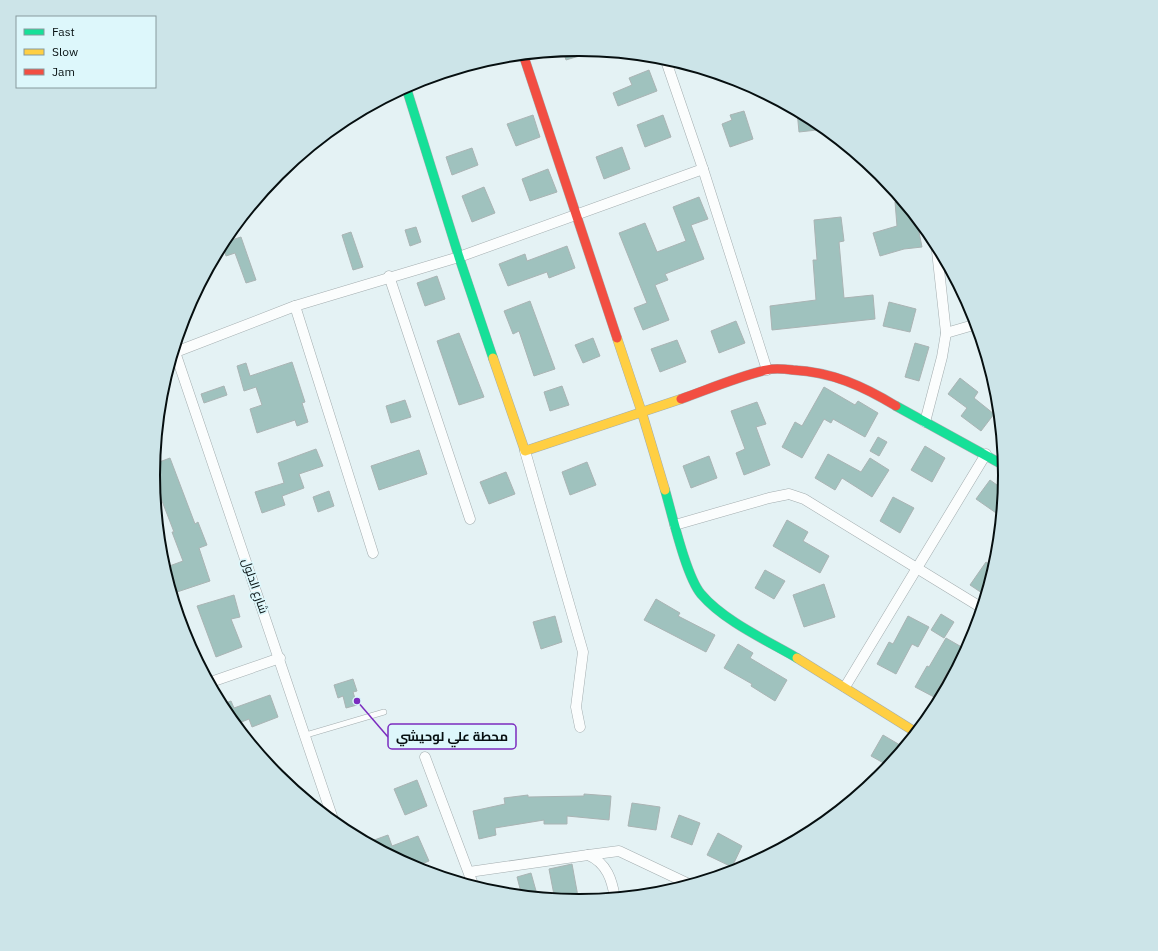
<svg xmlns="http://www.w3.org/2000/svg" width="1158" height="951" font-family="'IBM Plex Sans',Cairo,sans-serif">
	<style>
		.building { fill: #9fc2be; stroke: #aab4b4 }
		.lines { fill: none; stroke-linecap: round; stroke-linejoin: round }
		.lane-casing { stroke: #a3adaf; stroke-width: 6 }
		.street-casing { stroke: #a3adaf; stroke-width: 11 }
		.fast-casing { stroke: #a3adaf; stroke-width: 10 }
		.slow-casing { stroke: #a3adaf; stroke-width: 10 }
		.jam-casing { stroke: #a3adaf; stroke-width: 10 }
		.lane { stroke: #fbfdfd; stroke-width: 5 }
		.street { stroke: #fbfdfd; stroke-width: 10 }
		.fast { stroke: #16e098; stroke-width: 9 }
		.slow { stroke: #ffcf43; stroke-width: 9 }
		.jam { stroke: #f24e42; stroke-width: 9 }
		.labels { text-anchor: middle; stroke-width: 3.5; stroke-linejoin: round; paint-order: stroke }
		.street-label { font-size: 12px; fill: #060f10; stroke: #ddf7fb }
		.rim { fill: none; stroke: #060f10; stroke-width: 2 }
		.leader { fill: none; stroke: #7b2cbf; stroke-width: 1.5 }
		.callout-dot { fill: #7b2cbf; stroke: #ddf7fb; stroke-width: 1.5 }
		.callout { fill: #ddf7fb; stroke: #7b2cbf; stroke-width: 1.5 }
		.callout-label { font-size: 13px; text-anchor: middle; font-weight: bold; fill: #060f10 }
	</style>
	<rect width="100%" height="100%" fill="#e4f2f4"/>
	<g class="building">
		<polygon points="579,49 592,50 592,52 566,60 563,51"/>
		<polygon points="649,70 657,91 618,106 613,93 632,85 629,78"/>
		<polygon points="744,111 753,139 730,147 722,124 732,120 730,115"/>
		<polygon points="797,111 816,121 826,129 799,132"/>
		<polygon points="533,115 540,137 516,146 507,124"/>
		<polygon points="663,115 671,137 645,147 637,125"/>
		<polygon points="622,147 630,169 604,179 596,157"/>
		<polygon points="472,148 478,165 452,175 446,157"/>
		<polygon points="548,169 557,192 530,201 522,179"/>
		<polygon points="484,187 495,213 472,222 462,196"/>
		<polygon points="699,197 708,219 691,225 704,259 665,274 668,280 655,285 669,320 643,330 634,308 647,303 619,233 645,223 657,252 686,241 673,207"/>
		<polygon points="903,201 916,217 922,247 904,249 880,256 873,233 897,226 895,202"/>
		<polygon points="841,217 844,241 839,242 844,298 873,295 875,319 772,330 770,306 816,300 813,260 817,260 814,220"/>
		<polygon points="416,227 421,242 410,246 405,230"/>
		<polygon points="351,232 363,267 353,270 342,235"/>
		<polygon points="241,237 256,280 246,283 235,253 226,256 222,243"/>
		<polygon points="567,246 575,268 549,278 547,272 508,286 499,264 525,254 527,261"/>
		<polygon points="437,276 445,299 425,306 417,283"/>
		<polygon points="530,301 555,369 534,376 519,331 513,334 504,311"/>
		<polygon points="889,302 916,309 910,332 883,326"/>
		<polygon points="736,321 745,343 719,353 711,331"/>
		<polygon points="459,333 484,397 459,405 437,341"/>
		<polygon points="593,338 600,356 583,363 575,345"/>
		<polygon points="677,340 686,362 660,372 651,349"/>
		<polygon points="915,343 929,347 919,381 905,377"/>
		<polygon points="292,362 305,402 302,403 308,422 297,426 295,420 257,433 250,409 262,405 256,387 244,391 237,366 246,363 250,376"/>
		<polygon points="960,378 978,392 974,398 994,414 981,431 961,416 967,408 948,394"/>
		<polygon points="224,386 227,395 204,403 201,394"/>
		<polygon points="562,386 569,405 550,411 544,392"/>
		<polygon points="824,387 855,405 858,401 878,413 865,437 833,419 831,423 824,419 802,458 782,447 795,422 802,426"/>
		<polygon points="405,400 411,417 391,423 386,406"/>
		<polygon points="757,402 766,424 756,427 770,465 744,475 736,453 745,449 731,411"/>
		<polygon points="878,437 887,442 879,456 870,451"/>
		<polygon points="925,446 945,458 932,482 911,470"/>
		<polygon points="316,449 323,466 299,474 304,488 282,496 285,505 262,513 255,492 284,483 278,463"/>
		<polygon points="419,450 427,474 379,490 371,466"/>
		<polygon points="828,454 861,472 870,458 889,470 872,497 842,478 835,490 815,478"/>
		<polygon points="709,456 717,478 691,488 683,466"/>
		<polygon points="170,458 195,524 198,522 207,545 199,548 210,581 171,594 164,568 183,561 172,532 174,532 157,488 154,490 152,475 154,464"/>
		<polygon points="587,462 596,485 570,495 562,472"/>
		<polygon points="506,472 515,494 489,504 480,482"/>
		<polygon points="990,480 1004,490 1002,510 999,515 976,499"/>
		<polygon points="329,491 334,506 318,512 313,497"/>
		<polygon points="893,497 914,508 900,533 880,521"/>
		<polygon points="787,520 808,532 803,541 829,556 820,573 773,546"/>
		<polygon points="986,562 995,568 985,595 970,585"/>
		<polygon points="765,570 785,581 774,599 755,588"/>
		<polygon points="824,584 835,617 804,627 793,595"/>
		<polygon points="234,595 240,617 231,619 242,647 216,657 197,606"/>
		<polygon points="656,599 680,613 678,616 715,635 706,652 644,620"/>
		<polygon points="941,614 954,622 944,638 931,630"/>
		<polygon points="555,616 562,642 541,649 533,622"/>
		<polygon points="908,616 929,627 918,647 912,644 896,674 877,664 889,642 893,644"/>
		<polygon points="946,638 965,649 951,671 949,669 934,697 915,687 927,666 929,667"/>
		<polygon points="738,644 753,653 750,658 787,680 775,701 751,686 752,684 724,668"/>
		<polygon points="353,679 357,691 353,692 357,705 346,708 343,696 338,698 334,685"/>
		<polygon points="270,695 278,717 252,727 249,719 234,725 220,705 231,701 234,708"/>
		<polygon points="883,735 905,748 889,766 871,756"/>
		<polygon points="417,780 427,806 405,815 394,789"/>
		<polygon points="584,794 611,796 609,820 567,816 567,824 544,824 544,820 495,828 496,835 479,839 473,811 505,804 504,798 528,795 528,797 584,796"/>
		<polygon points="632,803 660,807 656,830 628,826"/>
		<polygon points="679,815 700,823 692,845 671,837"/>
		<polygon points="718,833 742,846 732,867 707,855"/>
		<polygon points="388,835 392,846 418,836 429,861 412,868 404,863 400,855 395,857 396,859 366,843"/>
		<polygon points="572,864 579,902 555,900 549,869"/>
		<polygon points="531,873 538,898 522,896 517,877"/>
	</g>
	<g class="lines">
		<g class="lane-casing">
			<polyline id="lane" points="306,735 384,712"/>
		</g>
		<g class="street-casing">
			<g id="street">
				<polyline points="665,58 703,169 767,370"/>
				<polyline points="389,276 470,519"/>
				<polyline points="295,306 373,553"/>
				<polyline points="946,333 977,324"/>
				<polyline points="174,349 335,825"/>
				<polyline points="173,353 295,306 459,257 703,169"/>
				<polyline points="925,422 942,357 946,333 936,242"/>
				<polyline points="525,451 583,652 576,707 580,727"/>
				<polyline points="675,525 769,498 789,494 804,499 982,608"/>
				<polyline points="208,683 280,658"/>
				<polyline points="845,687 986,454"/>
				<polyline points="425,757 474,887"/>
				<polyline points="588,855 619,851 691,885"/>
				<path d="M469 872 588 855C607 863 612 880 615 898"/>
			</g>
		</g>
		<g class="fast-casing">
			<g id="fast">
				<polyline points="406,87 459,257 493,358"/>
				<polyline points="896,406 1005,466"/>
				<path d="M665 490C672 514 686 576 701 594 724 621 766 640 797 658"/>
			</g>
		</g>
		<g class="slow-casing">
			<g id="slow">
				<polyline points="617,338 642,413 665,490"/>
				<polyline points="493,358 525,451 681,399"/>
				<polyline points="797,658 917,733"/>
			</g>
		</g>
		<g class="jam-casing">
			<g id="jam">
				<polyline points="523,54 617,338"/>
				<path d="M681 399C709 389 737 377 766 370 774 368 785 369 793 370 832 372 863 386 896 406"/>
			</g>
		</g>
		<use href="#lane" class="lane"/>
		<use href="#street" class="street"/>
		<use href="#fast" class="fast"/>
		<use href="#slow" class="slow"/>
		<use href="#jam" class="jam"/>
	</g>
	<g class="labels">
		<g class="street-label">
			<text transform="translate(255 586) rotate(71)" y="4">شارع الدلول</text>
		</g>
	</g>
	<path d="M0 0H1158V951H0ZM160 475a419 419 0 1 1 838 0a419 419 0 1 1-838 0Z" fill="#cce4e8" fill-rule="evenodd"/>
	<path class="rim" d="M160 475a419 419 0 1 1 838 0a419 419 0 1 1-838 0Z"/>
	<path class="leader" d="M357 701L388 737"/>
	<circle class="callout-dot" cx="357" cy="701" r="4"/>
	<rect class="callout" x="388" y="724" width="128" height="25" rx="4"/>
	<g class="callout-label">
		<text x="452" y="741">محطة علي لوحيشي</text>
	</g>
	<rect x="16" y="16" width="140" height="72" fill="#ddf7fb" stroke="#879a9d"/>
	<rect x="24" y="29" width="20" height="6" fill="#16e098" stroke="#879a9d"/>
	<text x="52" y="36" font-size="12" fill="#060f10">Fast</text>
	<rect x="24" y="49" width="20" height="6" fill="#ffcf43" stroke="#879a9d"/>
	<text x="52" y="56" font-size="12" fill="#060f10">Slow</text>
	<rect x="24" y="69" width="20" height="6" fill="#f24e42" stroke="#879a9d"/>
	<text x="52" y="76" font-size="12" fill="#060f10">Jam</text>
</svg>
